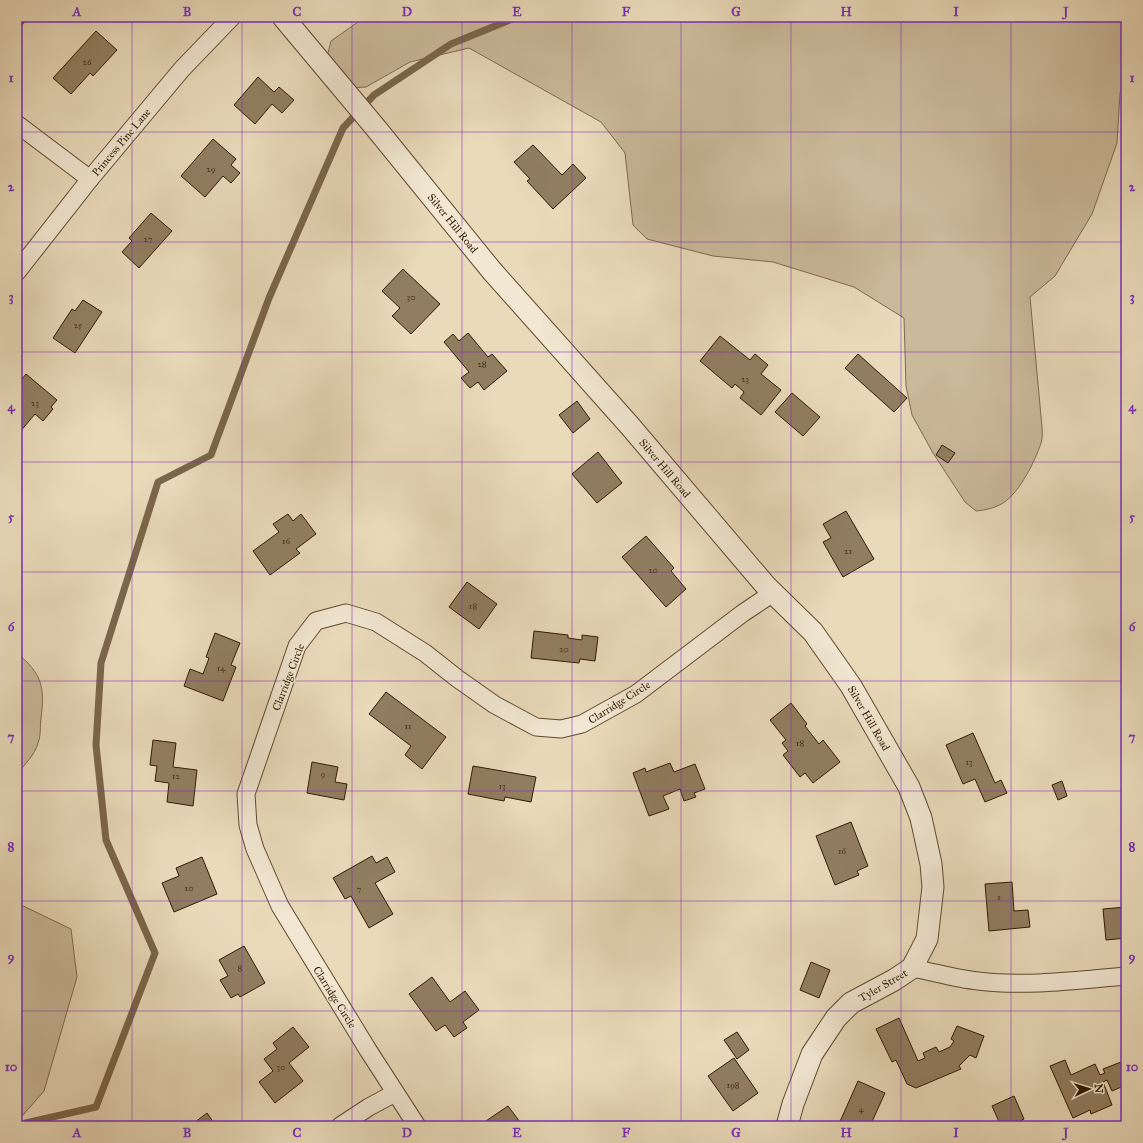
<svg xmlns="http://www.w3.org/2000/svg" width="1143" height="1143" font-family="'IM FELL Great Primer',serif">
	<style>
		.green { fill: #cab99a; stroke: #7e6a4d }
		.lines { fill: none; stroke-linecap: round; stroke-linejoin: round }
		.stream { stroke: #7a664a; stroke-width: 7 }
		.building { fill: #917e61; stroke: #311a00 }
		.minor-casing { stroke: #5f4a2e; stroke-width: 19 }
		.tertiary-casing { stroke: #5f4a2e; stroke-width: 23 }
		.minor { stroke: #f1e7d2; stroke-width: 17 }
		.tertiary { stroke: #f1e7d2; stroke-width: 21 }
		.grid { fill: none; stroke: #7b2cbf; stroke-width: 1; stroke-opacity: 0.55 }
		.labels { text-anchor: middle; stroke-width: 3; stroke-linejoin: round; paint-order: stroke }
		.number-label { font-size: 9px; fill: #493318 }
		.street-label { font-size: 11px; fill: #311a00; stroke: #f1e7d2 }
		.neatline { fill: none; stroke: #7b2cbf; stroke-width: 1.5 }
		.grid-label { font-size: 13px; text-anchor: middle; font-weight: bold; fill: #7b2cbf }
	</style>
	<rect width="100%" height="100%" fill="#e9daba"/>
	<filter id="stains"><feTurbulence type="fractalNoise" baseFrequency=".005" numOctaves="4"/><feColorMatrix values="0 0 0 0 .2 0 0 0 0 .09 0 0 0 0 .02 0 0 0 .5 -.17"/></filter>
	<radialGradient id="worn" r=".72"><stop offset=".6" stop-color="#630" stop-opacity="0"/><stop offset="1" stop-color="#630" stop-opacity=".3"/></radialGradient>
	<g class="green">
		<path d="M365 17H1126V79L1120 93 1117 143 1092 214 1055 276 1030 297 1042 427C1042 432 1043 438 1041 443 1035 461 1020 492 1003 503 995 508 986 510 976 511L965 502 933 453 912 415 906 386 904 318 854 287 773 262 713 256 647 239 633 225 625 153 601 122 469 48 410 62 366 87 347 88 327 57 331 41Z"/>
		<path d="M17 653C42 674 45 687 41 718 40 726 41 736 38 743 35 755 24 765 17 774Z"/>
		<polygon points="17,903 71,929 77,977 44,1091 17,1122"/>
	</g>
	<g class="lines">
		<polyline class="stream" points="17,1125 96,1107 155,953 106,840 96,745 101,663 158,482 211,455 269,298 343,128 374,95 451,44 517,17"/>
	</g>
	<g class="building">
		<polygon points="17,17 22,17 26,20 17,31"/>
		<polygon points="96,31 117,50 93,76 90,73 71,94 53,78"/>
		<polygon points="258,77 274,92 279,87 294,100 282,113 272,104 255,124 234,105"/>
		<polygon points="213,139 236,159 231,165 240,173 231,183 223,176 205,197 181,176"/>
		<polygon points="533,145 562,175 573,164 586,178 553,209 527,181 530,179 514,162"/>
		<polygon points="151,213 172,231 139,268 122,252 132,241 129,238"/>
		<polygon points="403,269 440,304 411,334 392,316 400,308 382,291"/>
		<polygon points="83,300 102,312 75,353 53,338 72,309 75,311"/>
		<polygon points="468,333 488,357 492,354 507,371 484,390 478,382 470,388 461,378 469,372 444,342 453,334 459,341"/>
		<polygon points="720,336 750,360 755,354 768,365 761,374 781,390 761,415 740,398 744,392 735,384 732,388 700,361"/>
		<polygon points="858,354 907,398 894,412 845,368"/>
		<polygon points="26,374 57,400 51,407 53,409 43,421 35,414 19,433 17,432 17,385"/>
		<polygon points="792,393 820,417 803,436 775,412"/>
		<polygon points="577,401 590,419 573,433 559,415"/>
		<polygon points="942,445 955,453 948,463 936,455"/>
		<polygon points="598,452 622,483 597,503 572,474"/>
		<polygon points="846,511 874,559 843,577 823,542 831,538 823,524"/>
		<polygon points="288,514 293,521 301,514 316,534 296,549 300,553 270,575 253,551 279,532 273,524"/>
		<polygon points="646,536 674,568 671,571 686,589 666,607 622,557"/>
		<polygon points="467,582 497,604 479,629 449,607"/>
		<polygon points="534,631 568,635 568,638 582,640 582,635 598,637 595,661 580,659 579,663 531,658"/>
		<polygon points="215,633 240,643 231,665 236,667 223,701 184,686 190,669 203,674 209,658 206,657"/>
		<polygon points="386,692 446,737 422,769 405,755 411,746 369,714"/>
		<polygon points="791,703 807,724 805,726 819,744 823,740 840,762 813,783 805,773 800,777 783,755 788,751 782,743 786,740 770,720"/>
		<polygon points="973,733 995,783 1001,780 1007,793 985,802 975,779 963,784 946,745"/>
		<polygon points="153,740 176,743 173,767 197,770 193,806 167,802 169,783 155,781 157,766 150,765"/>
		<polygon points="312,762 338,767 335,782 347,784 344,800 307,793"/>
		<polygon points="670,763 674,772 695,764 705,789 694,793 696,797 684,801 680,789 663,796 669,809 649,816 633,773 645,768 646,772"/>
		<polygon points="473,766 536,777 531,802 505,797 504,801 468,794"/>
		<polygon points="1062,781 1067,796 1058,800 1052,785"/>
		<polygon points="851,822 868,866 857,871 859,875 835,885 816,836"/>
		<polygon points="372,856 376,863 387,857 395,872 375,883 393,914 369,928 351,896 345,899 333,878"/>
		<polygon points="202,857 217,894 174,912 162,883 179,876 176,868"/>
		<polygon points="1012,882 1014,911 1028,910 1030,927 989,931 985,884"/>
		<polygon points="1126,907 1126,938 1106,940 1103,909"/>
		<polygon points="244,946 265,983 240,997 238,994 231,998 220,980 228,976 219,960"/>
		<polygon points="811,962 830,970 819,998 800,990"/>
		<polygon points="432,977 450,1002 465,991 479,1010 463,1022 467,1028 454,1037 445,1025 436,1031 409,994"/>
		<polygon points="899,1018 918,1061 925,1058 923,1053 936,1047 939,1052 950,1047 954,1041 951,1039 957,1026 984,1036 976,1058 970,1055 959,1066 961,1069 916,1088 907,1084 896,1060 892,1062 876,1029"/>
		<polygon points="293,1027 309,1047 289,1063 303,1081 275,1103 259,1082 273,1071 264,1059 277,1049 273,1043"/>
		<polygon points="737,1032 749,1050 737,1059 724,1040"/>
		<polygon points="734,1058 758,1093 733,1111 708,1076"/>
		<polygon points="1065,1060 1071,1075 1095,1064 1100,1075 1105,1073 1103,1069 1121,1062 1126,1074 1126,1085 1112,1091 1107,1080 1103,1082 1112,1105 1091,1114 1090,1110 1073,1118 1050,1066"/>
		<polygon points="858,1081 885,1093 870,1126 838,1126"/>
		<polygon points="1014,1096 1024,1119 1014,1124 1015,1126 1001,1126 992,1106"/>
		<polygon points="508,1106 523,1126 485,1126 483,1123"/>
		<polygon points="207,1113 216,1126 190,1126"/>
	</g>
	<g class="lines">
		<g class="minor-casing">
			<g id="minor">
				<polyline points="17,124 90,179"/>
				<polyline points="17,272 90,179 182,69 232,17"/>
				<path d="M912 968C934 972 956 979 978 981 1026 987 1078 980 1126 976"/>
				<polyline points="340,1126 369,1107 395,1093"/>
				<polyline points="417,1126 368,1050 280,906 255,849 248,825 246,794 297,646 316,621 346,613 376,622 425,653 458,679 495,705 536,727 561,729 582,724 636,694 743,613 773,593"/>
			</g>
		</g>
		<g class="tertiary-casing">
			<polyline id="tertiary" points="283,17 375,127 492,271 630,426 766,586 813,632 851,686 909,787 921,818 931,864 933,887 927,939 912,968 894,980 851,1003 836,1018 812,1054 793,1104 787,1126"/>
		</g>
		<use href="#minor" class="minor"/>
		<use href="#tertiary" class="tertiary"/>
	</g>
	<path class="grid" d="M132 17V1126M242 17V1126M352 17V1126M462 17V1126M572 17V1126M681 17V1126M791 17V1126M901 17V1126M1011 17V1126M17 132H1126M17 242H1126M17 352H1126M17 462H1126M17 572H1126M17 681H1126M17 791H1126M17 901H1126M17 1011H1126"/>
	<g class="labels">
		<g class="number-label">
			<text x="87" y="65">26</text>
			<text x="211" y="172">29</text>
			<text x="148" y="242">27</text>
			<text x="411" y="300">30</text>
			<text x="78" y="328">25</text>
			<text x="482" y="367">28</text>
			<text x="745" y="382">23</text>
			<text x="35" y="406">23</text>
			<text x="286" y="544">16</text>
			<text x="848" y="554">21</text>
			<text x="653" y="573">20</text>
			<text x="473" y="609">18</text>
			<text x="564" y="652">20</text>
			<text x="221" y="671">14</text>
			<text x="408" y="729">11</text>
			<text x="800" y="746">18</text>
			<text x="969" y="765">13</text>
			<text x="323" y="777">9</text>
			<text x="176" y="779">12</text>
			<text x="502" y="789">13</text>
			<text x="842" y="854">16</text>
			<text x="189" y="891">10</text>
			<text x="359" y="892">7</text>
			<text x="999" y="900">1</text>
			<text x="240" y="971">8</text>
			<text x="281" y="1070">30</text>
			<text x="733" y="1088">198</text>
			<text x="861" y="1112">4</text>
		</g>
		<g class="street-label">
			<text transform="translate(121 142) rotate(-50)" y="4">Princess Pine Lane</text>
			<text transform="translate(453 223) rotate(51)" y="4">Silver Hill Road</text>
			<text transform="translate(665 468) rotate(50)" y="4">Silver Hill Road</text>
			<text transform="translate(288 677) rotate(-69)" y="4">Clarridge Circle</text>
			<text transform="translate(619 702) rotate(-32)" y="4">Clarridge Circle</text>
			<text transform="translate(869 718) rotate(60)" y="4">Silver Hill Road</text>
			<text transform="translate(883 985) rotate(-30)" y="4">Tyler Street</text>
			<text transform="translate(335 997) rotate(58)" y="4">Clarridge Circle</text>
		</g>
	</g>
	<rect width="1143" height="1143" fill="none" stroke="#e9daba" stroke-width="44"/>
	<g transform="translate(1089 1089) rotate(86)" stroke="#f1e7d2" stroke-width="3" paint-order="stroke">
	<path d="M0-3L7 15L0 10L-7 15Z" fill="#311a00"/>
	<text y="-6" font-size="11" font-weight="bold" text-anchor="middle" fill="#311a00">N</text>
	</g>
	<rect x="22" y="22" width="1099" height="1099" class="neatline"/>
	<g class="grid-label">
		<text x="77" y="16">A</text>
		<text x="187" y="16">B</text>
		<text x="297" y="16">C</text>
		<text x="407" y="16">D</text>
		<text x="517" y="16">E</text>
		<text x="626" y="16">F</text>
		<text x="736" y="16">G</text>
		<text x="846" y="16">H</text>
		<text x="956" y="16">I</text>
		<text x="1066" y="16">J</text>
		<text x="11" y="82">1</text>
		<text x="1132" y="82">1</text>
		<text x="11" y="191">2</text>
		<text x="1132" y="191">2</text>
		<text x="11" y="301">3</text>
		<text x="1132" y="301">3</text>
		<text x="11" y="411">4</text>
		<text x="1132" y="411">4</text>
		<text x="11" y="521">5</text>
		<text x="1132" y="521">5</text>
		<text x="11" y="631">6</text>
		<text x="1132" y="631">6</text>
		<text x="11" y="741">7</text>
		<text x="1132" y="741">7</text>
		<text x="11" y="851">8</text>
		<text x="1132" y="851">8</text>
		<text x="11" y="961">9</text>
		<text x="1132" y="961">9</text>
		<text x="11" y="1071">10</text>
		<text x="1132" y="1071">10</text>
		<text x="77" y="1137">A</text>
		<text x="187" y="1137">B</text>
		<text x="297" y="1137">C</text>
		<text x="407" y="1137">D</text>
		<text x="517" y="1137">E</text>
		<text x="626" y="1137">F</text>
		<text x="736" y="1137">G</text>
		<text x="846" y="1137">H</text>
		<text x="956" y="1137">I</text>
		<text x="1066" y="1137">J</text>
	</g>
	<rect width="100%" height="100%" filter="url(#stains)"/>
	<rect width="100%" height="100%" fill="url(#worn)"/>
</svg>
